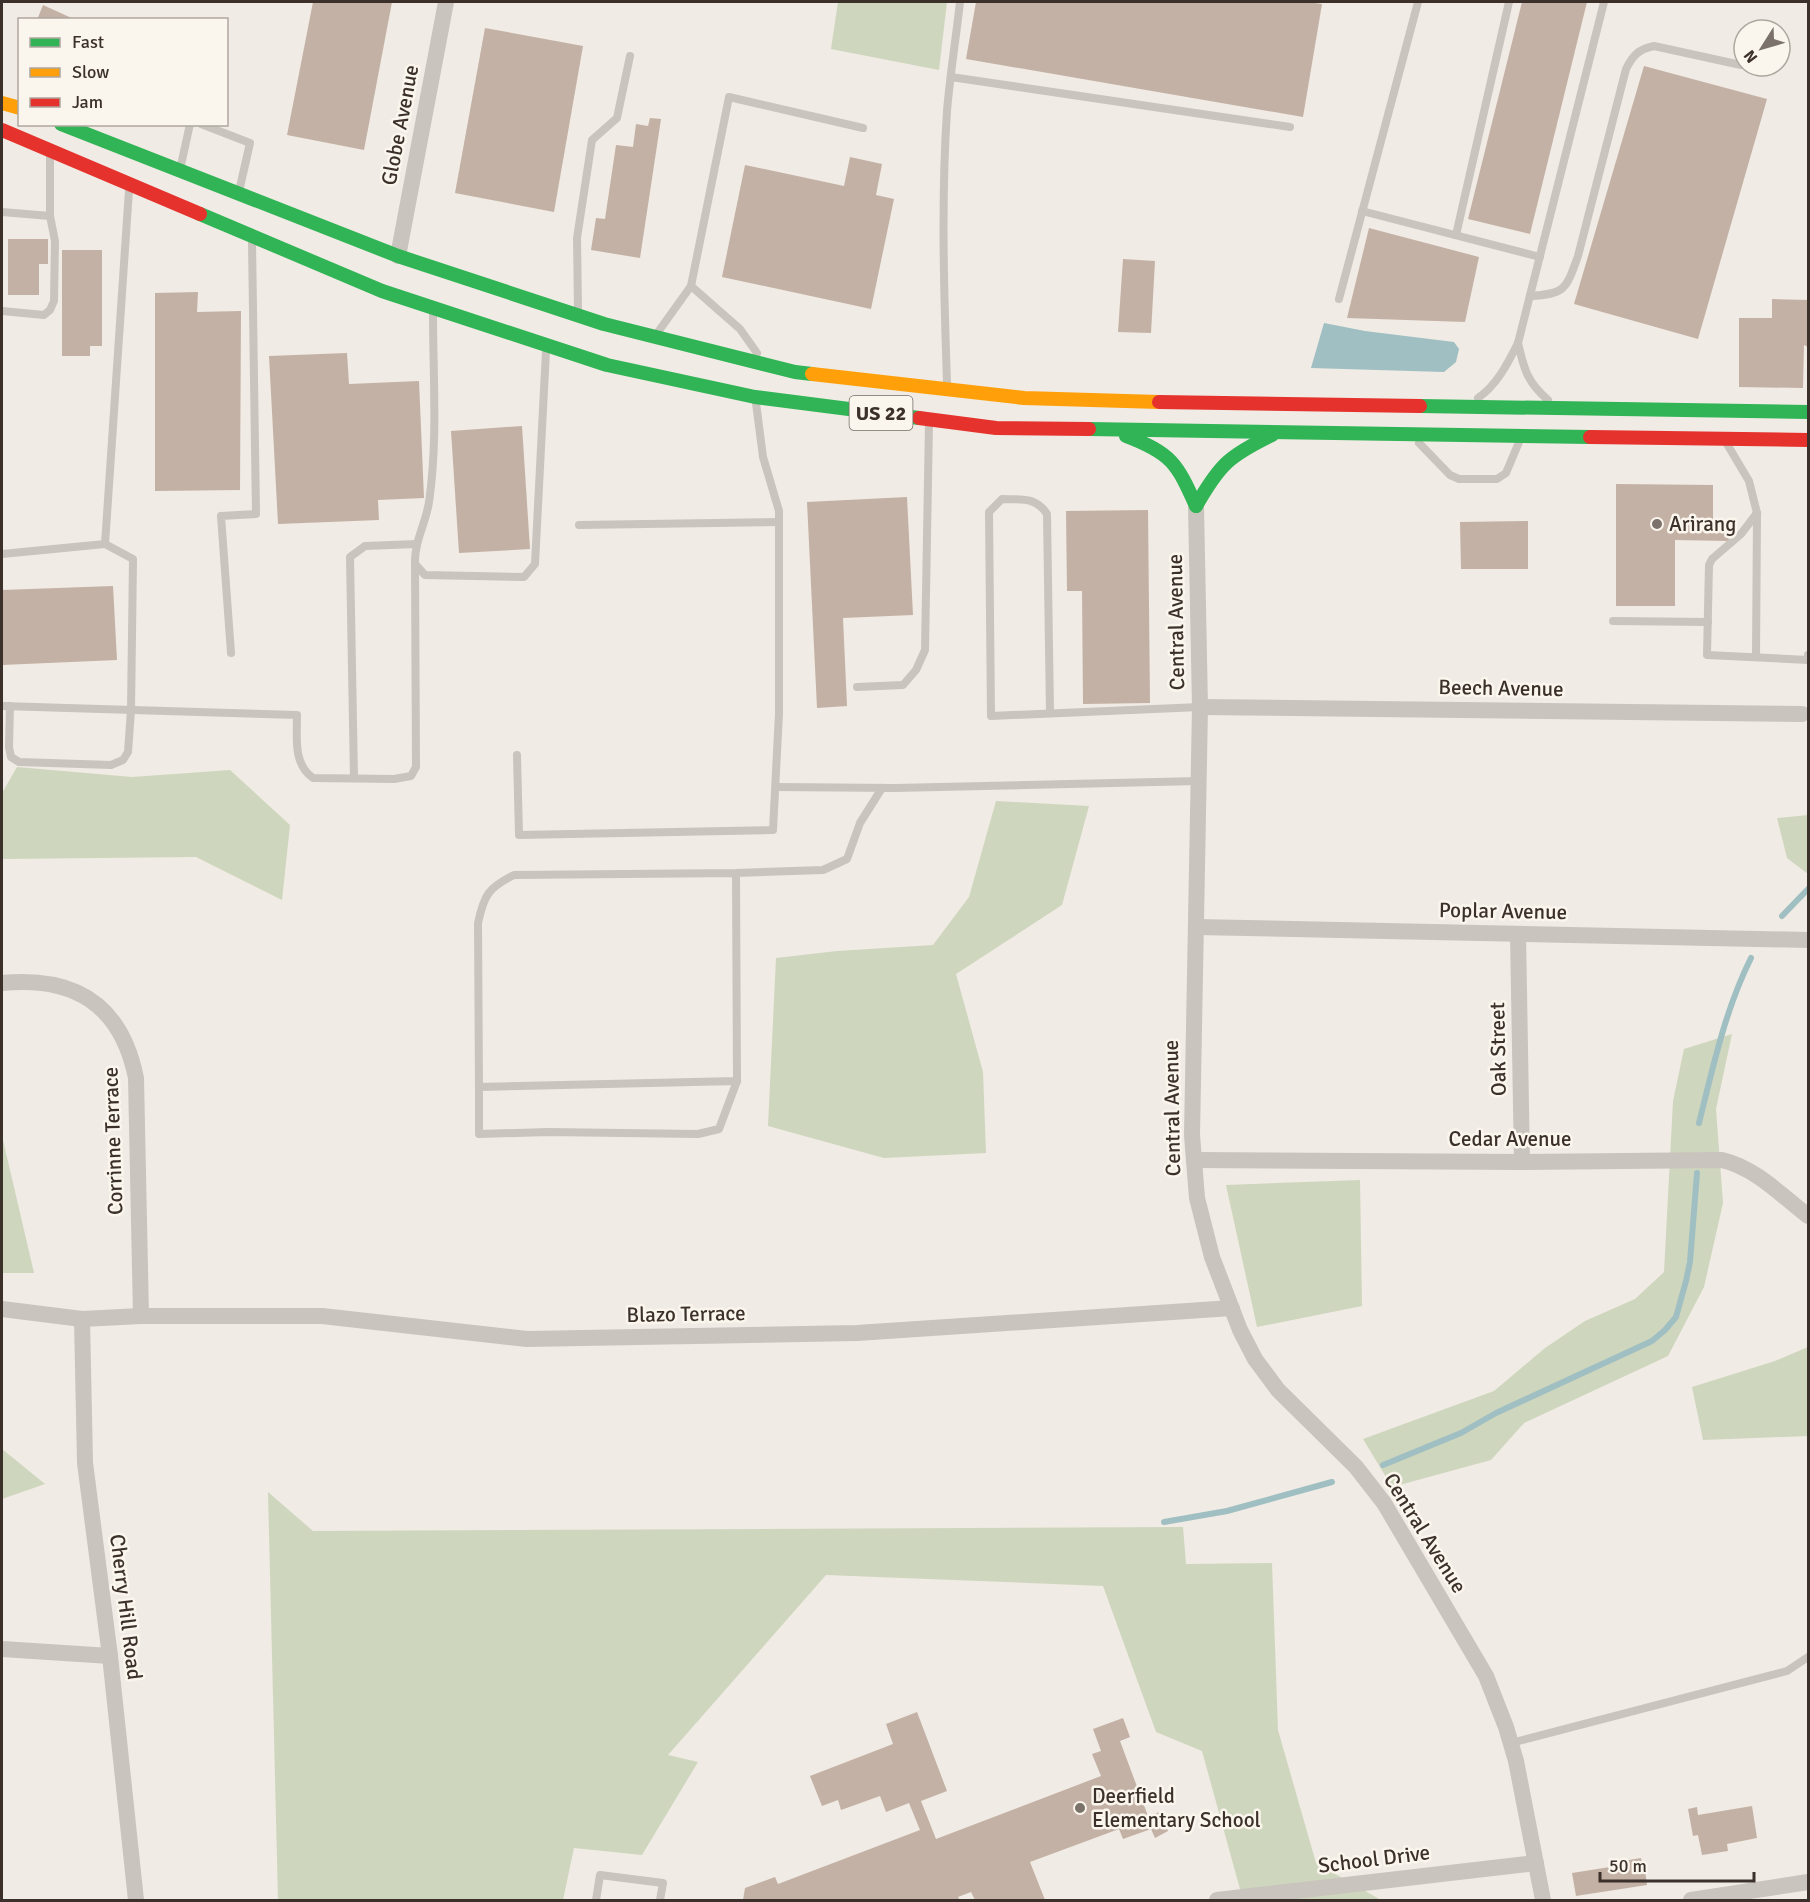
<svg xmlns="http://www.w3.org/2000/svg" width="1810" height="1902" font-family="Signika,sans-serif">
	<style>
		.green { fill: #cfd6be }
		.water { fill: #a0bfc2 }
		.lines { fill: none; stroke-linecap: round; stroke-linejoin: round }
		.stream { stroke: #a0bfc2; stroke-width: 6 }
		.building { fill: #c4b1a5 }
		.lane { stroke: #c9c4bd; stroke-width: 8 }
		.street { stroke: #c9c4bd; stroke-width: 16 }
		.fast { stroke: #30b455; stroke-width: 14 }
		.slow { stroke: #ff9f0a; stroke-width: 14 }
		.jam { stroke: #e5322d; stroke-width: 14 }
		.poi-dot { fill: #7a726b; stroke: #fbf6ed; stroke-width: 2 }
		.labels { text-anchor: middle; stroke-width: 5; stroke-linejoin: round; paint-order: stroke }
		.shield { fill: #fbf6ed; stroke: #756c64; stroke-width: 1.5 }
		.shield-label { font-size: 20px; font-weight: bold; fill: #3b312a }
		.street-label { font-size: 21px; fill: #3b312a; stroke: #fbf6ed }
		.poi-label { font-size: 21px; fill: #3b312a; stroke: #fbf6ed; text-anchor: start }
	</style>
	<rect width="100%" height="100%" fill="#f0ebe4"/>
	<g class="green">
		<polygon points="838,2 947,2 939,70 831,49"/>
		<polygon points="17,767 132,777 230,770 290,825 282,900 196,857 2,859 2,793"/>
		<polygon points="996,801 1089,806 1062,905 956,974 983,1072 986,1153 884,1158 768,1126 776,958 837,951 933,945 969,897"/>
		<polygon points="1808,815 1808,874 1787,858 1777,818"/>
		<polygon points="1732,1034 1716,1109 1723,1203 1704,1287 1668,1356 1524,1423 1491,1460 1392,1487 1363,1439 1494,1391 1545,1348 1585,1321 1635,1299 1664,1272 1673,1101 1684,1049"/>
		<polygon points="2,1140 3,1140 34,1273 2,1273"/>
		<polygon points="1360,1180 1362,1306 1257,1327 1226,1185"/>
		<polygon points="1808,1347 1808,1436 1703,1440 1692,1387 1775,1361"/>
		<polygon points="2,1449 45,1484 2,1499"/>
		<polygon points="268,1492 313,1531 1183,1527 1186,1564 1272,1563 1278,1730 1316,1863 1381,1900 1243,1900 1202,1751 1156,1732 1103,1586 826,1575 668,1755 698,1762 642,1855 574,1848 563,1900 278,1900"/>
	</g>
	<polygon class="water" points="1324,323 1365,331 1454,342 1459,349 1456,362 1444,372 1311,368"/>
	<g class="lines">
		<g class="stream">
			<polyline points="1782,916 1808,889"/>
			<path d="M1699 1123C1713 1067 1725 1010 1751 958"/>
			<polyline points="1383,1465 1461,1433 1496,1413 1652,1341 1665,1330 1676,1317 1686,1281 1690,1262 1697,1173"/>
			<polyline points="1164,1522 1227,1511 1332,1482"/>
		</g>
	</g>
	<g class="building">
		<polygon points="313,2 392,2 364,150 287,135"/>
		<polygon points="976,2 1308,2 1322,4 1303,117 966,59"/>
		<polygon points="1522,2 1587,2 1530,234 1468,219"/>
		<polygon points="43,5 76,20 37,20"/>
		<polygon points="485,28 583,46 554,212 455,193"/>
		<polygon points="1644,66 1767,99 1698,339 1574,304"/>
		<polygon points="650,118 661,119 640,258 591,250 596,218 605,219 616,145 633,147 636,124 648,126"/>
		<polygon points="850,157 882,164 876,195 894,199 871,309 722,277 745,165 844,186"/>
		<polygon points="1369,228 1479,257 1465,322 1347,318"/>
		<polygon points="8,239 48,239 48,264 39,264 39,295 8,295"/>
		<polygon points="62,250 102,250 102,346 90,346 90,356 62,356"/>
		<polygon points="1123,259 1155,261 1151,333 1118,332"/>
		<polygon points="198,292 197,312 241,311 240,490 155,491 155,293"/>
		<polygon points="1772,299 1808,300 1808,347 1804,345 1803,388 1739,387 1739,318 1772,318"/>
		<polygon points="347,353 349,384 419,381 424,498 378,500 379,520 278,524 269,356"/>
		<polygon points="522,426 530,549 459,553 451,431"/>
		<polygon points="1616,484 1713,485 1713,520 1729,521 1729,541 1675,540 1675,606 1616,606"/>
		<polygon points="907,497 913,615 843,618 847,706 817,708 807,502"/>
		<polygon points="1148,510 1150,703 1083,704 1082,591 1067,591 1066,511"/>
		<polygon points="1528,521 1528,569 1461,569 1460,522"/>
		<polygon points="113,586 117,660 2,665 2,590"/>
		<polygon points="917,1712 947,1791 921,1801 936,1839 1101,1776 1092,1754 1101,1751 1093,1729 1123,1718 1130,1737 1120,1741 1148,1816 1160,1812 1168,1831 1155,1838 1151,1829 1123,1839 1119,1829 1030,1862 1045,1900 975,1900 971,1892 958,1897 960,1900 743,1900 745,1888 775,1877 778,1884 920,1830 909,1803 886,1812 880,1796 841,1810 838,1800 822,1806 810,1776 893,1744 886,1724"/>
		<polygon points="1752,1806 1757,1838 1727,1844 1728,1851 1702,1855 1698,1835 1693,1836 1688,1809 1697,1807 1698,1815"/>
		<polygon points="1641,1858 1642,1863 1644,1863 1647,1885 1576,1896 1572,1873 1610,1867 1610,1863"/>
	</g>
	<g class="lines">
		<g class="lane">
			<polyline points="951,77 1290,127"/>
			<polyline points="201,124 250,143 240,187"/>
			<polyline points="181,165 190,124"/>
			<polyline points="1362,211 1540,257"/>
			<polyline points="2,212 50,216"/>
			<polyline points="1456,235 1509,2"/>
			<polyline points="691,286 740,329 757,353"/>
			<path d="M1530 296C1566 294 1566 289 1578 256L1626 69C1633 55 1639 49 1654 46L1741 65"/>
			<polyline points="1339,299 1418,2"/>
			<polyline points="578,309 577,238 592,140 617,118 630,56"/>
			<polyline points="2,311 44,315 50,310 54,301 55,241 50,216 50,155"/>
			<path d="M433 314C433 376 438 441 429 502 426 523 414 542 415 564L425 575 524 577 535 564 546 351"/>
			<polyline points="658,332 691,286 729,97 863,128"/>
			<path d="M1518 343C1524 369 1527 382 1548 400"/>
			<path d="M947 383C944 293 941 201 947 111 950 75 956 38 960 2"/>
			<path d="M1478 398C1497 385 1508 363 1518 343L1604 2"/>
			<polyline points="1419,443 1450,475 1459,479 1497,479 1506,473 1519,442"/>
			<polyline points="1727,444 1749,481 1757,513 1756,657"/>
			<polyline points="1757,513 1741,534 1712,559 1709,565 1707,655 1808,660 1808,655"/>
			<polyline points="579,525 779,522"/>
			<polyline points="2,554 105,544 129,190"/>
			<polyline points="1613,621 1708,622"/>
			<polyline points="231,653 221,516 256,514 252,242"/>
			<polyline points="857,687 903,685 916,670 925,650 929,423"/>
			<path d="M2 706 297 715C297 738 293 764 313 778L394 779 411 776 416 767 415 564"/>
			<polyline points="10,706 9,747 11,757 19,762 111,765 123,760 128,752 131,710 133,559 105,544"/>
			<path d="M1050 713 1047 514C1035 496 1021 500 1002 499L989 512 991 716 1200 707"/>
			<polyline points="517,755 519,835 773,830 779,713 779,511 763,457 756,403"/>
			<polyline points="354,778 350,557 365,546 417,544"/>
			<polyline points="776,787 895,788 1199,781"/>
			<path d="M736 873 737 1081 479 1087 478 923C484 895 488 888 514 875L736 873 823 870 847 859 860 823 882 788"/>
			<polyline points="479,1087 479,1134 548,1132 698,1134 719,1129 737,1081"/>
			<polyline points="1511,1743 1787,1671 1808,1657"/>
			<polyline points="596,1900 600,1875 663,1883 660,1900"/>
		</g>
		<g class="street">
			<polyline points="398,256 446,2"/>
			<polyline points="1196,506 1200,707 1192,1135 1197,1198 1212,1257 1240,1330 1255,1359 1278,1390 1356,1467 1384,1503 1486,1676 1506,1727 1516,1761 1543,1900"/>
			<polyline points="1200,707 1802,714"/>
			<polyline points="1196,927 1808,940"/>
			<polyline points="1518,934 1522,1162"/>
			<path d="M2 983C74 976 121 1004 136 1078L141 1316"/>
			<path d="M1194 1160 1522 1162 1722 1160C1756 1168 1782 1196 1808 1216"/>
			<polyline points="2,1309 82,1319 141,1316 322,1316 527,1339 857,1333 1232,1308"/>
			<polyline points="82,1319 85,1463 110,1656 136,1900"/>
			<polyline points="2,1649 110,1656"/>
			<polyline points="1217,1900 1536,1863"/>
			<polyline points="1691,1900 1808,1882"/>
		</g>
		<g class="fast">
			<polyline points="61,124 398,256 604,324 795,372 812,374"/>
			<polyline points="200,214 382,291 607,365 755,397 919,418"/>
			<polyline points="1420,406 1808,412"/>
			<polyline points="1089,429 1590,437"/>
			<path d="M1126 436C1171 453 1177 463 1196 506"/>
			<path d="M1196 506C1220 464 1229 456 1272 435"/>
		</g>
		<g class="slow">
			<polyline points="2,103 20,108"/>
			<polyline points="812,374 1024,398 1159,402"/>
		</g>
		<g class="jam">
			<polyline points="2,130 200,214"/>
			<polyline points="1159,402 1420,406"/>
			<polyline points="919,418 996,428 1089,429"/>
			<polyline points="1590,437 1808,440"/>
		</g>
	</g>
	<g class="poi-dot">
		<circle cx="1657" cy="524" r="6"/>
		<circle cx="1080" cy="1808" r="6"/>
	</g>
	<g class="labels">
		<rect class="shield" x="849.5" y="396" width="63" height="34" rx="4.5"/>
		<g class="shield-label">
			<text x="881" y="420">US 22</text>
		</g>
		<g class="street-label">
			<text transform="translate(400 125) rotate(-79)" y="7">Globe Avenue</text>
			<text transform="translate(1176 622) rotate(-91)" y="7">Central Avenue</text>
			<text transform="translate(1501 688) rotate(1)" y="7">Beech Avenue</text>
			<text transform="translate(1503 911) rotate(1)" y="7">Poplar Avenue</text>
			<text transform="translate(1498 1049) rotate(-91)" y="7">Oak Street</text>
			<text transform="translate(1172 1108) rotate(-91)" y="7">Central Avenue</text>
			<text x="1510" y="1146">Cedar Avenue</text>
			<text transform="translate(113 1141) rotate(-92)" y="7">Corrinne Terrace</text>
			<text transform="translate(686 1314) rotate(-1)" y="7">Blazo Terrace</text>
			<text transform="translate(1425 1533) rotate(58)" y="7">Central Avenue</text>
			<text transform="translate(126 1607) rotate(83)" y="7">Cherry Hill Road</text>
			<text transform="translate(1374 1859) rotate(-7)" y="7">School Drive</text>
		</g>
		<g class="poi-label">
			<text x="1669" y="531">Arirang</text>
			<text x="1092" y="1803">Deerfield<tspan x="1092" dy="24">Elementary School</tspan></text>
		</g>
	</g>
	<rect width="1810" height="1902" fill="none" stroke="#3b312a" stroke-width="6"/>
	<rect x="18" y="18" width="210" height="108" fill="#fbf6ed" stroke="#aea79f" stroke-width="1.5"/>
	<rect x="30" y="38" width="30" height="9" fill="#30b455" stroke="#aea79f" stroke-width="1.5"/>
	<text x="72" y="48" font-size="18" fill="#3b312a">Fast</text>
	<rect x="30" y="68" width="30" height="9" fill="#ff9f0a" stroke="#aea79f" stroke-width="1.5"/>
	<text x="72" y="78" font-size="18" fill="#3b312a">Slow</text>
	<rect x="30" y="98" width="30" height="9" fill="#e5322d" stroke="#aea79f" stroke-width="1.5"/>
	<text x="72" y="108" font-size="18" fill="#3b312a">Jam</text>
	<g transform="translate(1762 48) rotate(233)"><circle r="28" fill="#fbf6ed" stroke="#aea79f" stroke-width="1.5"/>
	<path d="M0-4.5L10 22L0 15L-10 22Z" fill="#7a726b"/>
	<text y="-9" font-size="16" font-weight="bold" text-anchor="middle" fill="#3b312a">N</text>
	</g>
	<path d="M1600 1872v9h154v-9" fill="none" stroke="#3b312a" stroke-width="3"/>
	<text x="1609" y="1872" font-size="18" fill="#3b312a" stroke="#fbf6ed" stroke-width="4.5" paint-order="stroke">50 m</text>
</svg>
